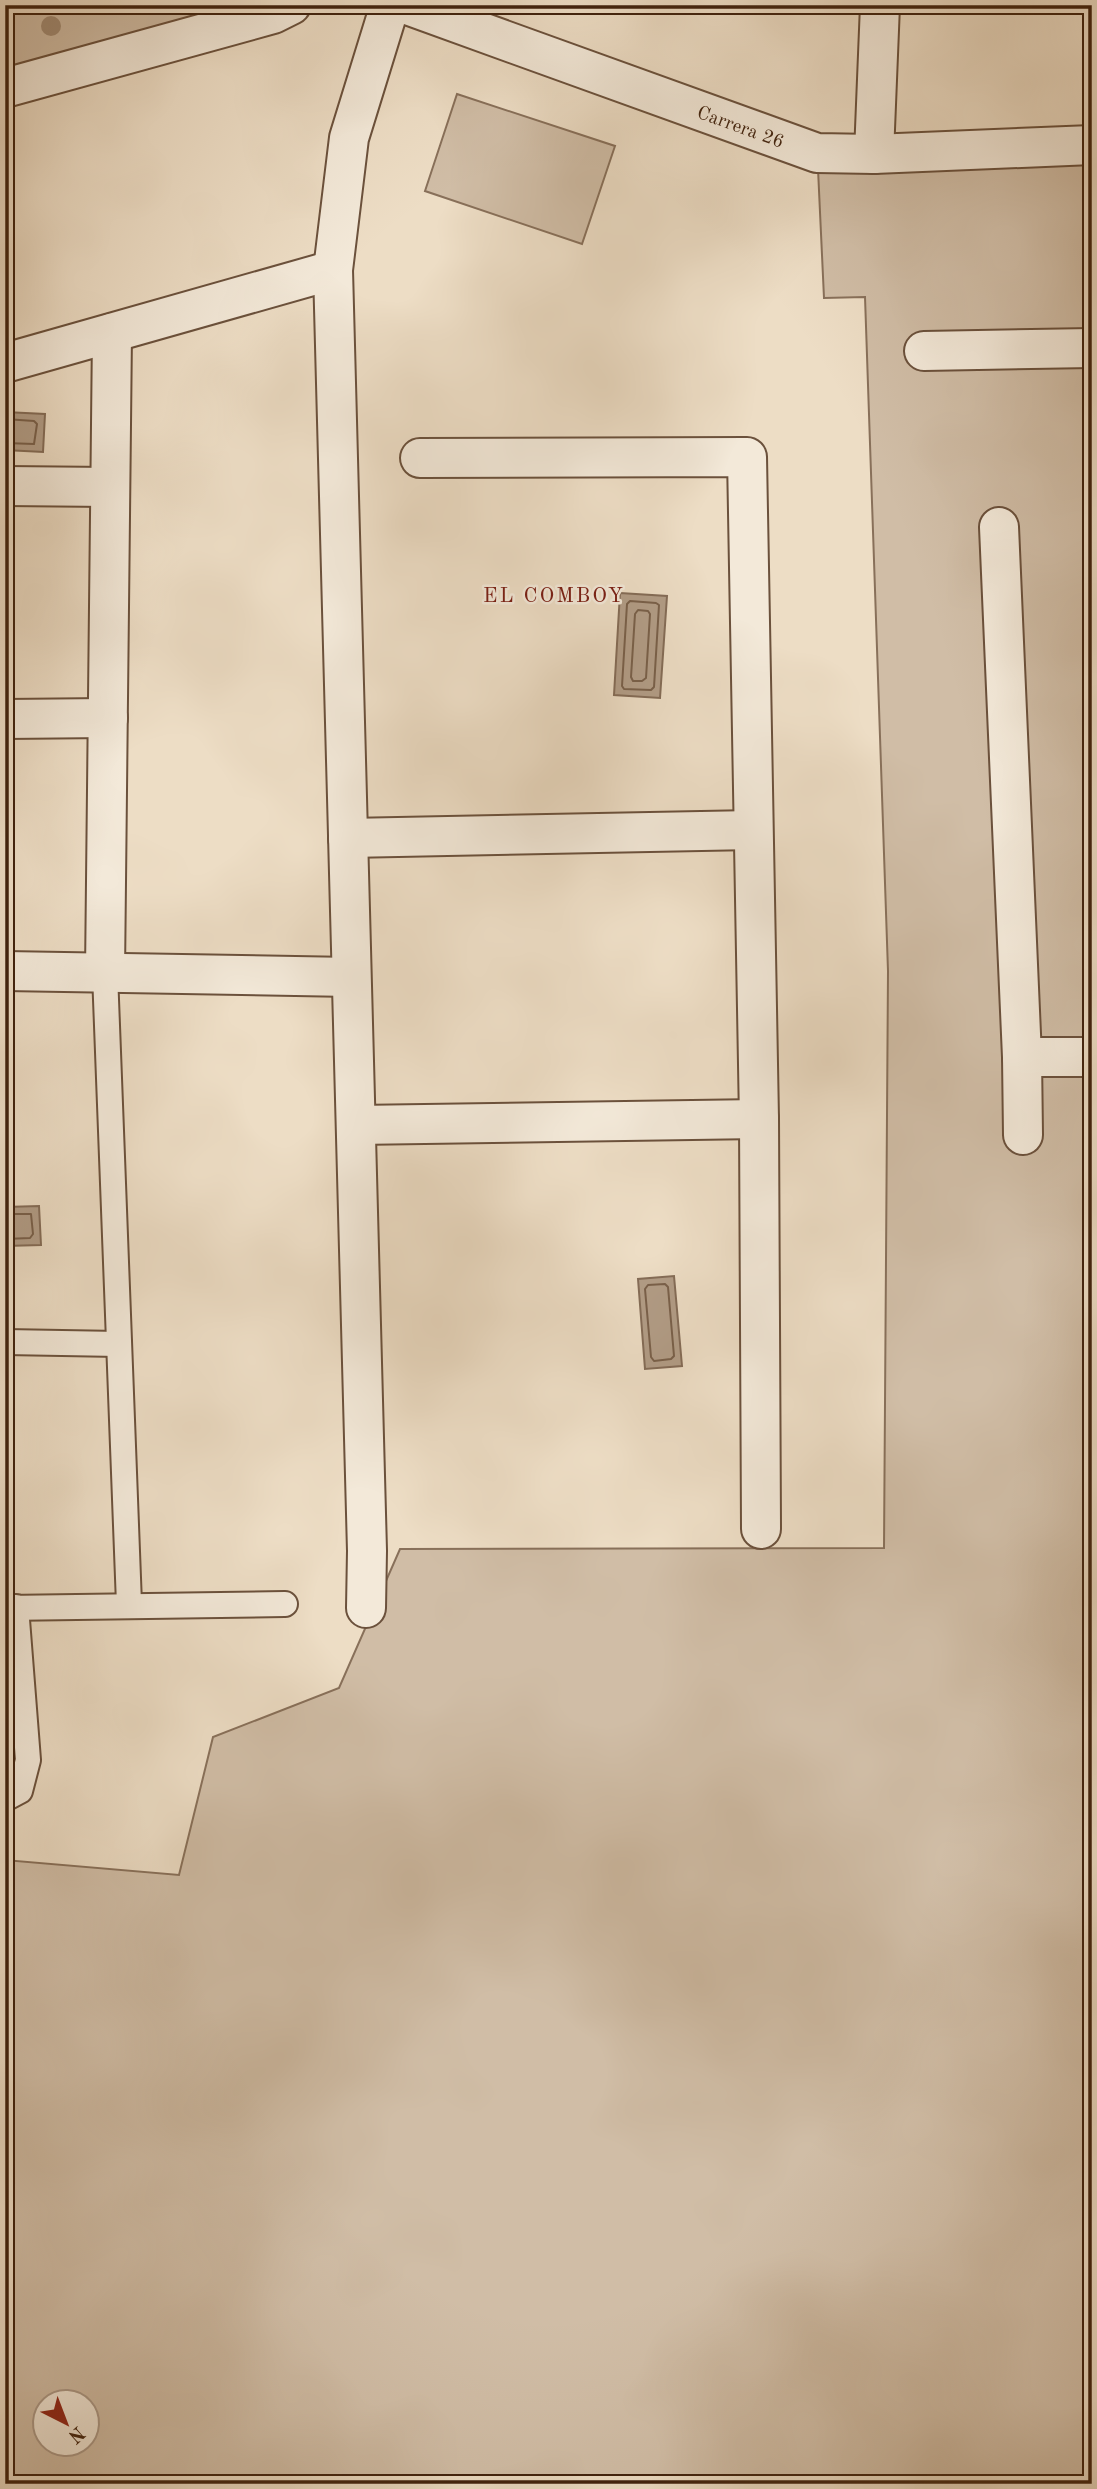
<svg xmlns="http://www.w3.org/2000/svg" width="1097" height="2489" font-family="'Old Standard TT',serif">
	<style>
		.green { fill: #d0bda6; stroke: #88705a; stroke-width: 2; fill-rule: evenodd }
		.water { fill: #b29d87; stroke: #846c57; stroke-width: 2 }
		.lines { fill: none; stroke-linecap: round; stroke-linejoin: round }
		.shore { stroke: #79604a; stroke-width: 2 }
		.lane-casing { stroke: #6b513c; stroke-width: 28 }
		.street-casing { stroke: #6b513c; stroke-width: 42 }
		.lane { stroke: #f3e9d9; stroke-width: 24 }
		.street { stroke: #f3e9d9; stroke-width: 38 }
		.tree { fill: #a28c75 }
		.labels { text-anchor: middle; stroke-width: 5; stroke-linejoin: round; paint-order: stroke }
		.street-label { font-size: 19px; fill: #40220e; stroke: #f3e9d9 }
		.neighbourhood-label { font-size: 21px; letter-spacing: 2px; fill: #7a1f14; stroke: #f3e9d9 }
	</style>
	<rect width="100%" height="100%" fill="#edddc5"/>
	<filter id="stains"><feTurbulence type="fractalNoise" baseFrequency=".00286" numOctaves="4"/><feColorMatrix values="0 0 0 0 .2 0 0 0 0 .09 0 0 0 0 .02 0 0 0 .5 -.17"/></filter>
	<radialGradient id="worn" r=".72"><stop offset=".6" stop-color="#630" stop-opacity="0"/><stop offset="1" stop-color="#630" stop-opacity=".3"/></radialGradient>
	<g class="green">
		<polygon points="5,5 244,5 5,73"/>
		<polygon points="457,94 615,146 582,244 425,191"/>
		<path d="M1092 160V2484H5V1860L179 1875 213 1737 339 1688 400 1549 884 1548 888 971 865 297 824 298 818 169ZM46 2402H88V2444H46Z"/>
	</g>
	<g class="water">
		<polygon points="5,412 45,414 43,452 5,450"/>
		<polygon points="620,593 667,596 660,698 614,695"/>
		<polygon points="39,1206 41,1245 5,1246 5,1207"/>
		<polygon points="674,1276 682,1366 645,1369 638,1279"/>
	</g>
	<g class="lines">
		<g class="shore">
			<polyline points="5,419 34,421 37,424 34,444 5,443"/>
			<polygon points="630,601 656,603 659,605 654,687 651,690 624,689 622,686 627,604"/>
			<polygon points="638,610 648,611 650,614 646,678 642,681 633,681 631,677 635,614"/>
			<polyline points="5,1214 31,1214 33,1234 30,1238 5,1239"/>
			<polygon points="665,1284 668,1287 674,1356 671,1359 654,1361 651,1357 645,1289 648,1285"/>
		</g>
		<g class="lane-casing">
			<g id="lane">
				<polyline points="105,973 129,1604"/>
				<polyline points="5,1342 119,1344"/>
				<polyline points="5,1608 285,1604"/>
				<polyline points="5,1799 20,1791 28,1760 16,1607"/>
			</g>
		</g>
		<g class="street-casing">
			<g id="street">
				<polyline points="407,5 817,153 874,154 1092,145"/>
				<polyline points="5,88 273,14 291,5"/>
				<polyline points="874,154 880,5"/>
				<polyline points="924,351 1092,348"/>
				<polyline points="5,363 333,270"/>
				<polyline points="420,458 747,457 759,1119 761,1529"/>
				<polyline points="5,486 110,487"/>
				<polyline points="999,527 1022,1057 1023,1135"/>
				<polyline points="5,719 108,718"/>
				<polyline points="348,838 753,830"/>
				<polyline points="5,971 351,977"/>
				<polyline points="105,973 112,333"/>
				<polyline points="1022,1057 1092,1057"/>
				<polyline points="356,1125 759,1119"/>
				<polyline points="366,1608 367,1551 333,270 349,138 390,5"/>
			</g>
		</g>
		<use href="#lane" class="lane"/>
		<use href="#street" class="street"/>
	</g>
	<circle class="tree" cx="51" cy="26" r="10"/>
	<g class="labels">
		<g class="street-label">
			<text transform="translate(741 126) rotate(20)" y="7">Carrera 26</text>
		</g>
		<g class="neighbourhood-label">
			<text x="554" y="602">EL COMBOY</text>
		</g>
	</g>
	<rect width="1097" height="2489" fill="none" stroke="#edddc5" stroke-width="28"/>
	<rect x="7" y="7" width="1083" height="2475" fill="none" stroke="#40220e" stroke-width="3.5"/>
	<rect x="14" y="14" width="1069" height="2461" fill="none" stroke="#40220e" stroke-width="2"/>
	<g transform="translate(66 2423) rotate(138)"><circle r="33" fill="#f3e9d9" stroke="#ab9988" stroke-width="2"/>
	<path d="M0-5L12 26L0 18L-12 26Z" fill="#8f2418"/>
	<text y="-10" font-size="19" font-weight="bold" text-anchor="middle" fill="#40220e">N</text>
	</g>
	<rect width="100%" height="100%" filter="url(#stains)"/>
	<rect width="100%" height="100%" fill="url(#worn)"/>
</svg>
